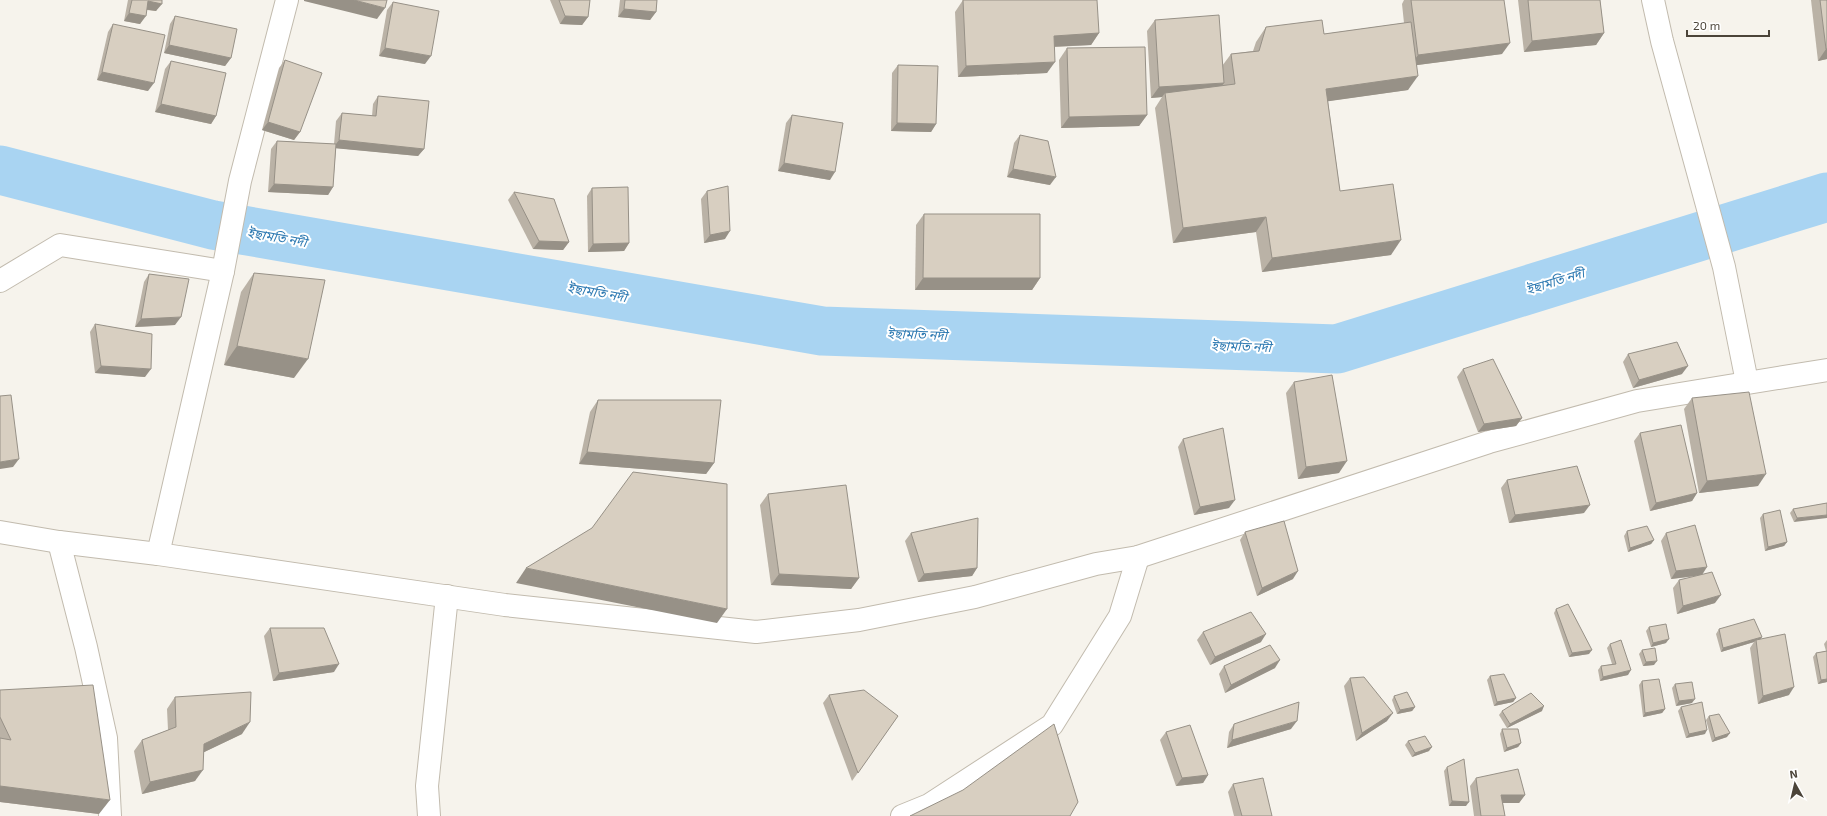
<svg xmlns="http://www.w3.org/2000/svg" width="1827" height="816" font-family="'Exo 2','Noto Sans Bengali',sans-serif">
	<style>
		.lines { fill: none; stroke-linecap: round; stroke-linejoin: round }
		.river { stroke: #a9d4f2; stroke-width: 49 }
		.minor-casing { stroke: #c2bbae; stroke-width: 24 }
		.minor { stroke: #fff; stroke-width: 22 }
		.wall { fill: #bab2a6 }
		.shaded-wall { fill: #979187 }
		.building { fill: #d8cfc1; stroke: #979187 }
		.labels { text-anchor: middle; stroke-width: 4; stroke-linejoin: round; paint-order: stroke }
		.water-label { font-size: 13px; font-style: italic; fill: #2e7ab2; stroke: #fff }
	</style>
	<rect width="100%" height="100%" fill="#f6f3ec"/>
	<g class="lines">
		<polyline class="river" points="0,170 213,225 822,331 1337,349 1827,197"/>
		<g class="minor-casing">
			<g id="minor">
				<polyline points="1653,0 1662,41 1724,267 1747,382"/>
				<polyline points="0,281 60,245 223,271"/>
				<polyline points="0,532 59,542 158,554 505,605 756,632 859,620 975,597 1096,564 1138,557 1489,442 1637,401 1827,370"/>
				<polyline points="59,542 86,647 106,738 110,816"/>
				<polyline points="158,554 223,271 240,181 287,0"/>
				<polyline points="429,816 427,786 447,596"/>
				<polyline points="902,816 929,805 1052,725 1120,616 1138,557"/>
			</g>
		</g>
		<use href="#minor" class="minor"/>
	</g>
	<g class="wall">
		<polygon points="128,0 162,0 156,11 147,10 140,24 124,21"/>
		<polygon points="550,0 590,0 588,17 582,25 560,24"/>
		<polygon points="620,0 657,0 656,12 650,20 618,17"/>
		<polygon points="963,0 1099,33 1091,45 1055,47 1047,73 958,77 955,12"/>
		<polygon points="1404,0 1504,0 1502,54 1417,65 1408,90 1328,101 1340,191 1391,255 1262,272 1256,232 1173,243 1155,108 1162,97 1151,98 1147,31 1155,20 1222,66 1231,54 1253,51 1256,42 1266,27 1324,34 1404,23 1402,4"/>
		<polygon points="1518,0 1600,0 1604,33 1596,45 1524,52"/>
		<polygon points="1811,0 1827,0 1827,59 1818,61"/>
		<polygon points="393,2 425,64 379,56 387,10"/>
		<polygon points="175,16 231,58 225,66 164,53 170,24"/>
		<polygon points="113,24 148,91 97,80 108,32"/>
		<polygon points="1067,48 1147,115 1139,126 1061,128 1059,60"/>
		<polygon points="285,60 300,132 294,140 262,130 279,68"/>
		<polygon points="171,61 216,116 211,124 155,112 165,69"/>
		<polygon points="898,65 936,124 931,132 891,131 892,73"/>
		<polygon points="378,96 424,149 418,156 336,148 333,187 328,195 268,192 271,149 277,141 334,144 336,121 342,113 372,116 373,104"/>
		<polygon points="792,115 830,180 778,171 786,123"/>
		<polygon points="1020,135 1050,185 1007,177 1014,143"/>
		<polygon points="592,188 629,243 624,251 588,252 587,196"/>
		<polygon points="707,191 725,239 704,243 701,199"/>
		<polygon points="514,192 569,242 563,250 533,249 508,200"/>
		<polygon points="924,214 1040,278 1032,290 915,290 916,225"/>
		<polygon points="254,273 294,378 224,365 241,292"/>
		<polygon points="149,274 175,325 135,327 144,282"/>
		<polygon points="95,324 145,377 95,373 90,332"/>
		<polygon points="1628,354 1682,374 1633,388 1623,362"/>
		<polygon points="1463,369 1522,418 1516,426 1478,432 1457,377"/>
		<polygon points="1294,382 1339,473 1298,479 1286,393"/>
		<polygon points="1692,398 1758,486 1699,493 1684,409"/>
		<polygon points="598,400 714,463 706,474 579,464 590,412"/>
		<polygon points="1640,433 1697,493 1692,501 1650,511 1634,441"/>
		<polygon points="1183,439 1229,508 1194,515 1178,447"/>
		<polygon points="1507,480 1584,513 1509,523 1501,488"/>
		<polygon points="768,494 859,578 851,589 771,585 760,505"/>
		<polygon points="1827,503 1794,522 1790,513 1793,509"/>
		<polygon points="1763,514 1787,542 1784,546 1765,551 1760,518"/>
		<polygon points="1627,531 1654,540 1651,544 1628,552 1624,536"/>
		<polygon points="1245,532 1293,579 1257,596 1240,540"/>
		<polygon points="911,533 977,568 972,576 918,582 905,541"/>
		<polygon points="1666,533 1702,574 1715,603 1677,614 1673,588 1679,580 1697,576 1671,579 1661,541"/>
		<polygon points="1556,609 1589,654 1569,657 1554,613"/>
		<polygon points="1649,627 1666,643 1651,647 1646,631"/>
		<polygon points="270,628 334,672 273,681 264,636"/>
		<polygon points="1719,629 1762,637 1760,639 1789,695 1758,704 1750,648 1754,642 1721,652 1716,634"/>
		<polygon points="1203,632 1261,642 1210,665 1197,640"/>
		<polygon points="1827,640 1827,682 1818,684 1813,657 1816,653 1826,651 1824,644"/>
		<polygon points="1610,644 1628,675 1600,681 1598,670 1601,666 1612,664 1607,648"/>
		<polygon points="1642,650 1654,665 1643,666 1639,654"/>
		<polygon points="1224,666 1275,668 1225,693 1219,674"/>
		<polygon points="1490,676 1516,698 1513,702 1494,706 1487,680"/>
		<polygon points="1350,678 1387,721 1356,741 1344,686"/>
		<polygon points="1642,681 1665,709 1662,713 1643,717 1639,685"/>
		<polygon points="1675,684 1692,703 1676,706 1672,688"/>
		<polygon points="0,690 99,814 0,802"/>
		<polygon points="829,695 898,716 852,781 823,703"/>
		<polygon points="1394,696 1415,707 1412,711 1397,714 1392,700"/>
		<polygon points="175,697 242,734 204,752 195,781 142,794 134,751 142,740 168,730 167,709"/>
		<polygon points="1681,707 1705,734 1686,738 1678,711"/>
		<polygon points="1502,711 1542,711 1507,728 1499,715"/>
		<polygon points="1709,716 1727,737 1712,742 1706,720"/>
		<polygon points="1234,724 1291,729 1227,748 1229,732"/>
		<polygon points="1502,729 1521,743 1518,747 1504,752 1500,734"/>
		<polygon points="1166,732 1208,775 1203,783 1176,786 1160,740"/>
		<polygon points="1408,741 1429,751 1412,757 1405,745"/>
		<polygon points="1447,767 1466,806 1449,806 1444,771"/>
		<polygon points="1476,778 1525,795 1519,803 1503,803 1505,816 1474,816 1470,786"/>
		<polygon points="1233,784 1272,816 1234,816 1228,792"/>
	</g>
	<g class="shaded-wall">
		<polygon points="304,0 354,0 385,8 377,19 304,1"/>
		<polygon points="148,1 162,4 156,11 143,9"/>
		<polygon points="624,9 656,12 650,20 618,17"/>
		<polygon points="129,13 146,16 140,24 124,21"/>
		<polygon points="565,16 588,17 582,25 560,24"/>
		<polygon points="1099,33 1091,45 1046,47 1054,36"/>
		<polygon points="1604,33 1596,45 1524,52 1532,41"/>
		<polygon points="1510,43 1502,54 1410,66 1418,55"/>
		<polygon points="169,45 231,58 225,66 164,53"/>
		<polygon points="385,48 431,56 425,64 379,56"/>
		<polygon points="1826,49 1827,49 1827,59 1818,61"/>
		<polygon points="1055,62 1047,73 958,77 966,66"/>
		<polygon points="102,72 154,83 148,91 97,80"/>
		<polygon points="1418,76 1408,90 1316,103 1326,89"/>
		<polygon points="1224,83 1216,94 1165,93 1162,97 1151,98 1159,87"/>
		<polygon points="161,104 216,116 211,124 155,112"/>
		<polygon points="1147,115 1139,126 1061,128 1069,117"/>
		<polygon points="268,122 300,132 294,140 262,130"/>
		<polygon points="897,123 936,124 931,132 891,131"/>
		<polygon points="339,140 424,149 418,156 333,148"/>
		<polygon points="784,163 835,172 830,180 778,171"/>
		<polygon points="1013,169 1056,177 1050,185 1007,177"/>
		<polygon points="274,184 333,187 328,195 268,192"/>
		<polygon points="1266,217 1256,232 1173,243 1183,228"/>
		<polygon points="730,231 725,239 704,243 710,235"/>
		<polygon points="1401,240 1391,255 1262,272 1272,258"/>
		<polygon points="539,241 569,242 563,250 533,249"/>
		<polygon points="629,243 624,251 588,252 593,244"/>
		<polygon points="923,278 1040,278 1032,290 915,290"/>
		<polygon points="181,317 175,325 135,327 141,319"/>
		<polygon points="237,346 308,359 294,378 224,365"/>
		<polygon points="101,366 151,369 145,377 95,373"/>
		<polygon points="1688,366 1682,374 1633,388 1639,380"/>
		<polygon points="1522,418 1516,426 1478,432 1484,424"/>
		<polygon points="587,452 714,463 706,474 579,464"/>
		<polygon points="19,459 13,467 0,469 0,462"/>
		<polygon points="1347,461 1339,473 1298,479 1306,467"/>
		<polygon points="1766,474 1758,486 1699,493 1707,481"/>
		<polygon points="1697,493 1692,501 1650,511 1656,503"/>
		<polygon points="1235,500 1229,508 1194,515 1200,507"/>
		<polygon points="1590,505 1584,513 1509,523 1515,515"/>
		<polygon points="1827,515 1827,518 1794,522 1797,518"/>
		<polygon points="1654,540 1651,544 1628,552 1630,548"/>
		<polygon points="1787,542 1784,546 1765,551 1768,547"/>
		<polygon points="1707,567 1702,575 1671,579 1676,571"/>
		<polygon points="526,568 727,609 717,623 516,583"/>
		<polygon points="977,568 972,576 918,582 924,574"/>
		<polygon points="1298,571 1293,579 1257,596 1262,588"/>
		<polygon points="779,574 859,578 851,589 771,585"/>
		<polygon points="1721,595 1715,603 1677,614 1683,606"/>
		<polygon points="1266,634 1261,642 1210,665 1215,657"/>
		<polygon points="1762,637 1759,641 1756,640 1754,642 1721,652 1723,648"/>
		<polygon points="1669,639 1666,643 1651,647 1653,643"/>
		<polygon points="1592,650 1589,654 1569,657 1572,653"/>
		<polygon points="1280,660 1275,668 1225,693 1231,685"/>
		<polygon points="1657,661 1654,665 1643,666 1646,662"/>
		<polygon points="339,664 334,672 273,681 279,673"/>
		<polygon points="1631,670 1628,675 1600,681 1603,677"/>
		<polygon points="1827,679 1827,682 1818,684 1821,680"/>
		<polygon points="1794,687 1789,695 1758,704 1763,696"/>
		<polygon points="1516,698 1513,702 1494,706 1497,702"/>
		<polygon points="1695,699 1692,703 1676,706 1679,701"/>
		<polygon points="1544,706 1542,711 1507,728 1510,724"/>
		<polygon points="1415,707 1412,711 1397,714 1400,710"/>
		<polygon points="1665,709 1662,713 1643,717 1645,713"/>
		<polygon points="1393,713 1387,721 1356,741 1362,733"/>
		<polygon points="1297,721 1291,729 1227,748 1232,740"/>
		<polygon points="250,722 242,734 196,756 204,744"/>
		<polygon points="1707,730 1705,734 1686,738 1689,734"/>
		<polygon points="1730,733 1727,737 1712,742 1715,738"/>
		<polygon points="1521,743 1518,747 1504,752 1507,748"/>
		<polygon points="1432,747 1429,751 1412,757 1415,753"/>
		<polygon points="203,770 195,781 142,794 150,782"/>
		<polygon points="1208,775 1203,783 1176,786 1182,778"/>
		<polygon points="0,786 110,800 99,814 0,802"/>
		<polygon points="1501,795 1525,795 1519,803 1496,803"/>
		<polygon points="1452,801 1469,802 1466,806 1449,806"/>
	</g>
	<g class="building">
		<polygon points="132,0 162,0 162,4 148,1 146,16 129,13"/>
		<polygon points="354,0 387,0 385,8"/>
		<polygon points="559,0 590,0 588,17 565,16"/>
		<polygon points="625,0 657,0 656,12 624,9"/>
		<polygon points="963,0 1097,0 1099,33 1054,36 1055,62 966,66"/>
		<polygon points="1411,0 1504,0 1510,43 1418,55"/>
		<polygon points="1528,0 1600,0 1604,33 1532,41"/>
		<polygon points="1820,0 1827,0 1827,49 1826,49"/>
		<polygon points="393,2 439,11 431,56 385,48"/>
		<polygon points="1219,15 1224,83 1159,87 1155,20"/>
		<polygon points="175,16 237,29 231,58 169,45"/>
		<polygon points="1322,20 1324,34 1411,22 1418,76 1326,89 1340,191 1393,184 1401,240 1272,258 1266,217 1183,228 1165,93 1235,84 1231,54 1259,51 1266,27"/>
		<polygon points="113,24 165,35 154,83 102,72"/>
		<polygon points="1145,47 1147,115 1069,117 1067,48"/>
		<polygon points="285,60 322,73 300,132 268,122"/>
		<polygon points="171,61 226,73 216,116 161,104"/>
		<polygon points="898,65 938,66 936,124 897,123"/>
		<polygon points="378,96 429,101 424,149 339,140 342,113 376,116"/>
		<polygon points="792,115 843,123 835,172 784,163"/>
		<polygon points="1020,135 1048,141 1056,177 1013,169"/>
		<polygon points="277,141 336,144 333,187 274,184"/>
		<polygon points="728,186 730,231 710,235 707,191"/>
		<polygon points="628,187 629,243 593,244 592,188"/>
		<polygon points="514,192 554,199 569,242 539,241"/>
		<polygon points="924,214 1040,214 1040,278 923,278"/>
		<polygon points="254,273 325,280 308,359 237,346"/>
		<polygon points="149,274 189,279 181,317 141,319"/>
		<polygon points="95,324 152,334 151,369 101,366"/>
		<polygon points="1677,342 1688,366 1639,380 1628,354"/>
		<polygon points="1493,359 1522,418 1484,424 1463,369"/>
		<polygon points="1332,375 1347,461 1306,467 1294,382"/>
		<polygon points="1749,392 1766,474 1707,481 1692,398"/>
		<polygon points="11,395 19,459 0,462 0,396"/>
		<polygon points="598,400 721,400 714,463 587,452"/>
		<polygon points="1681,425 1697,493 1656,503 1640,433"/>
		<polygon points="1223,428 1235,500 1200,507 1183,439"/>
		<polygon points="1577,466 1590,505 1515,515 1507,480"/>
		<polygon points="633,472 727,484 727,609 526,568 592,528"/>
		<polygon points="846,485 859,578 779,574 768,494"/>
		<polygon points="1827,503 1827,515 1797,518 1793,509"/>
		<polygon points="1780,510 1787,542 1768,547 1763,514"/>
		<polygon points="978,518 977,568 924,574 911,533"/>
		<polygon points="1284,521 1298,571 1262,588 1245,532"/>
		<polygon points="1695,525 1707,567 1676,571 1666,533"/>
		<polygon points="1647,526 1654,540 1630,548 1627,531"/>
		<polygon points="1712,572 1721,595 1683,606 1679,580"/>
		<polygon points="1568,604 1592,650 1572,653 1556,609"/>
		<polygon points="1251,612 1266,634 1215,657 1203,632"/>
		<polygon points="1754,619 1762,637 1723,648 1719,629"/>
		<polygon points="1666,624 1669,639 1653,643 1649,627"/>
		<polygon points="270,628 324,628 339,664 279,673"/>
		<polygon points="1785,634 1794,687 1763,696 1756,640"/>
		<polygon points="1621,640 1631,670 1603,677 1601,666 1616,664 1610,644"/>
		<polygon points="1270,645 1280,660 1231,685 1224,666"/>
		<polygon points="1655,648 1657,661 1646,662 1642,650"/>
		<polygon points="1827,651 1827,679 1821,680 1816,653"/>
		<polygon points="1504,674 1516,698 1497,702 1490,676"/>
		<polygon points="1364,677 1393,713 1362,733 1350,678"/>
		<polygon points="1659,679 1665,709 1645,713 1642,681"/>
		<polygon points="1692,682 1695,699 1679,701 1675,684"/>
		<polygon points="93,685 110,800 0,786 0,738 11,740 0,717 0,690"/>
		<polygon points="864,690 898,716 858,773 829,695"/>
		<polygon points="251,692 250,722 204,744 203,770 150,782 142,740 176,727 175,697"/>
		<polygon points="1407,692 1415,707 1400,710 1394,696"/>
		<polygon points="1531,693 1544,706 1510,724 1502,711"/>
		<polygon points="1299,702 1297,721 1232,740 1234,724"/>
		<polygon points="1702,702 1707,730 1689,734 1681,707"/>
		<polygon points="1719,714 1730,733 1715,738 1709,716"/>
		<polygon points="1054,724 1078,802 1070,816 910,816 963,790"/>
		<polygon points="1190,725 1208,775 1182,778 1166,732"/>
		<polygon points="1502,729 1518,729 1521,743 1507,748"/>
		<polygon points="1425,736 1432,747 1415,753 1408,741"/>
		<polygon points="1464,759 1469,802 1452,801 1447,767"/>
		<polygon points="1518,769 1525,795 1501,795 1505,816 1481,816 1476,778"/>
		<polygon points="1263,778 1272,816 1242,816 1233,784"/>
	</g>
	<g class="labels">
		<g class="water-label">
			<text transform="translate(277 237) rotate(10)" y="5">ইছামতি নদী</text>
			<text transform="translate(1555 281) rotate(-17)" y="5">ইছামতি নদী</text>
			<text transform="translate(597 292) rotate(10)" y="5">ইছামতি নদী</text>
			<text transform="translate(917 334) rotate(2)" y="5">ইছামতি নদী</text>
			<text transform="translate(1241 346) rotate(2)" y="5">ইছামতি নদী</text>
		</g>
	</g>
	<g transform="translate(1795 784) rotate(352)" stroke="#ffffff" stroke-width="3" paint-order="stroke">
	<path d="M0-3L7 15L0 10L-7 15Z" fill="#4b4439"/>
	<text y="-6" font-size="11" font-weight="bold" text-anchor="middle" fill="#4b4439">N</text>
	</g>
	<path d="M1687 30v6h82v-6" fill="none" stroke="#4b4439" stroke-width="2"/>
	<text x="1693" y="30" font-size="12" fill="#4b4439" stroke="#ffffff" stroke-width="3" paint-order="stroke">20 m</text>
</svg>
